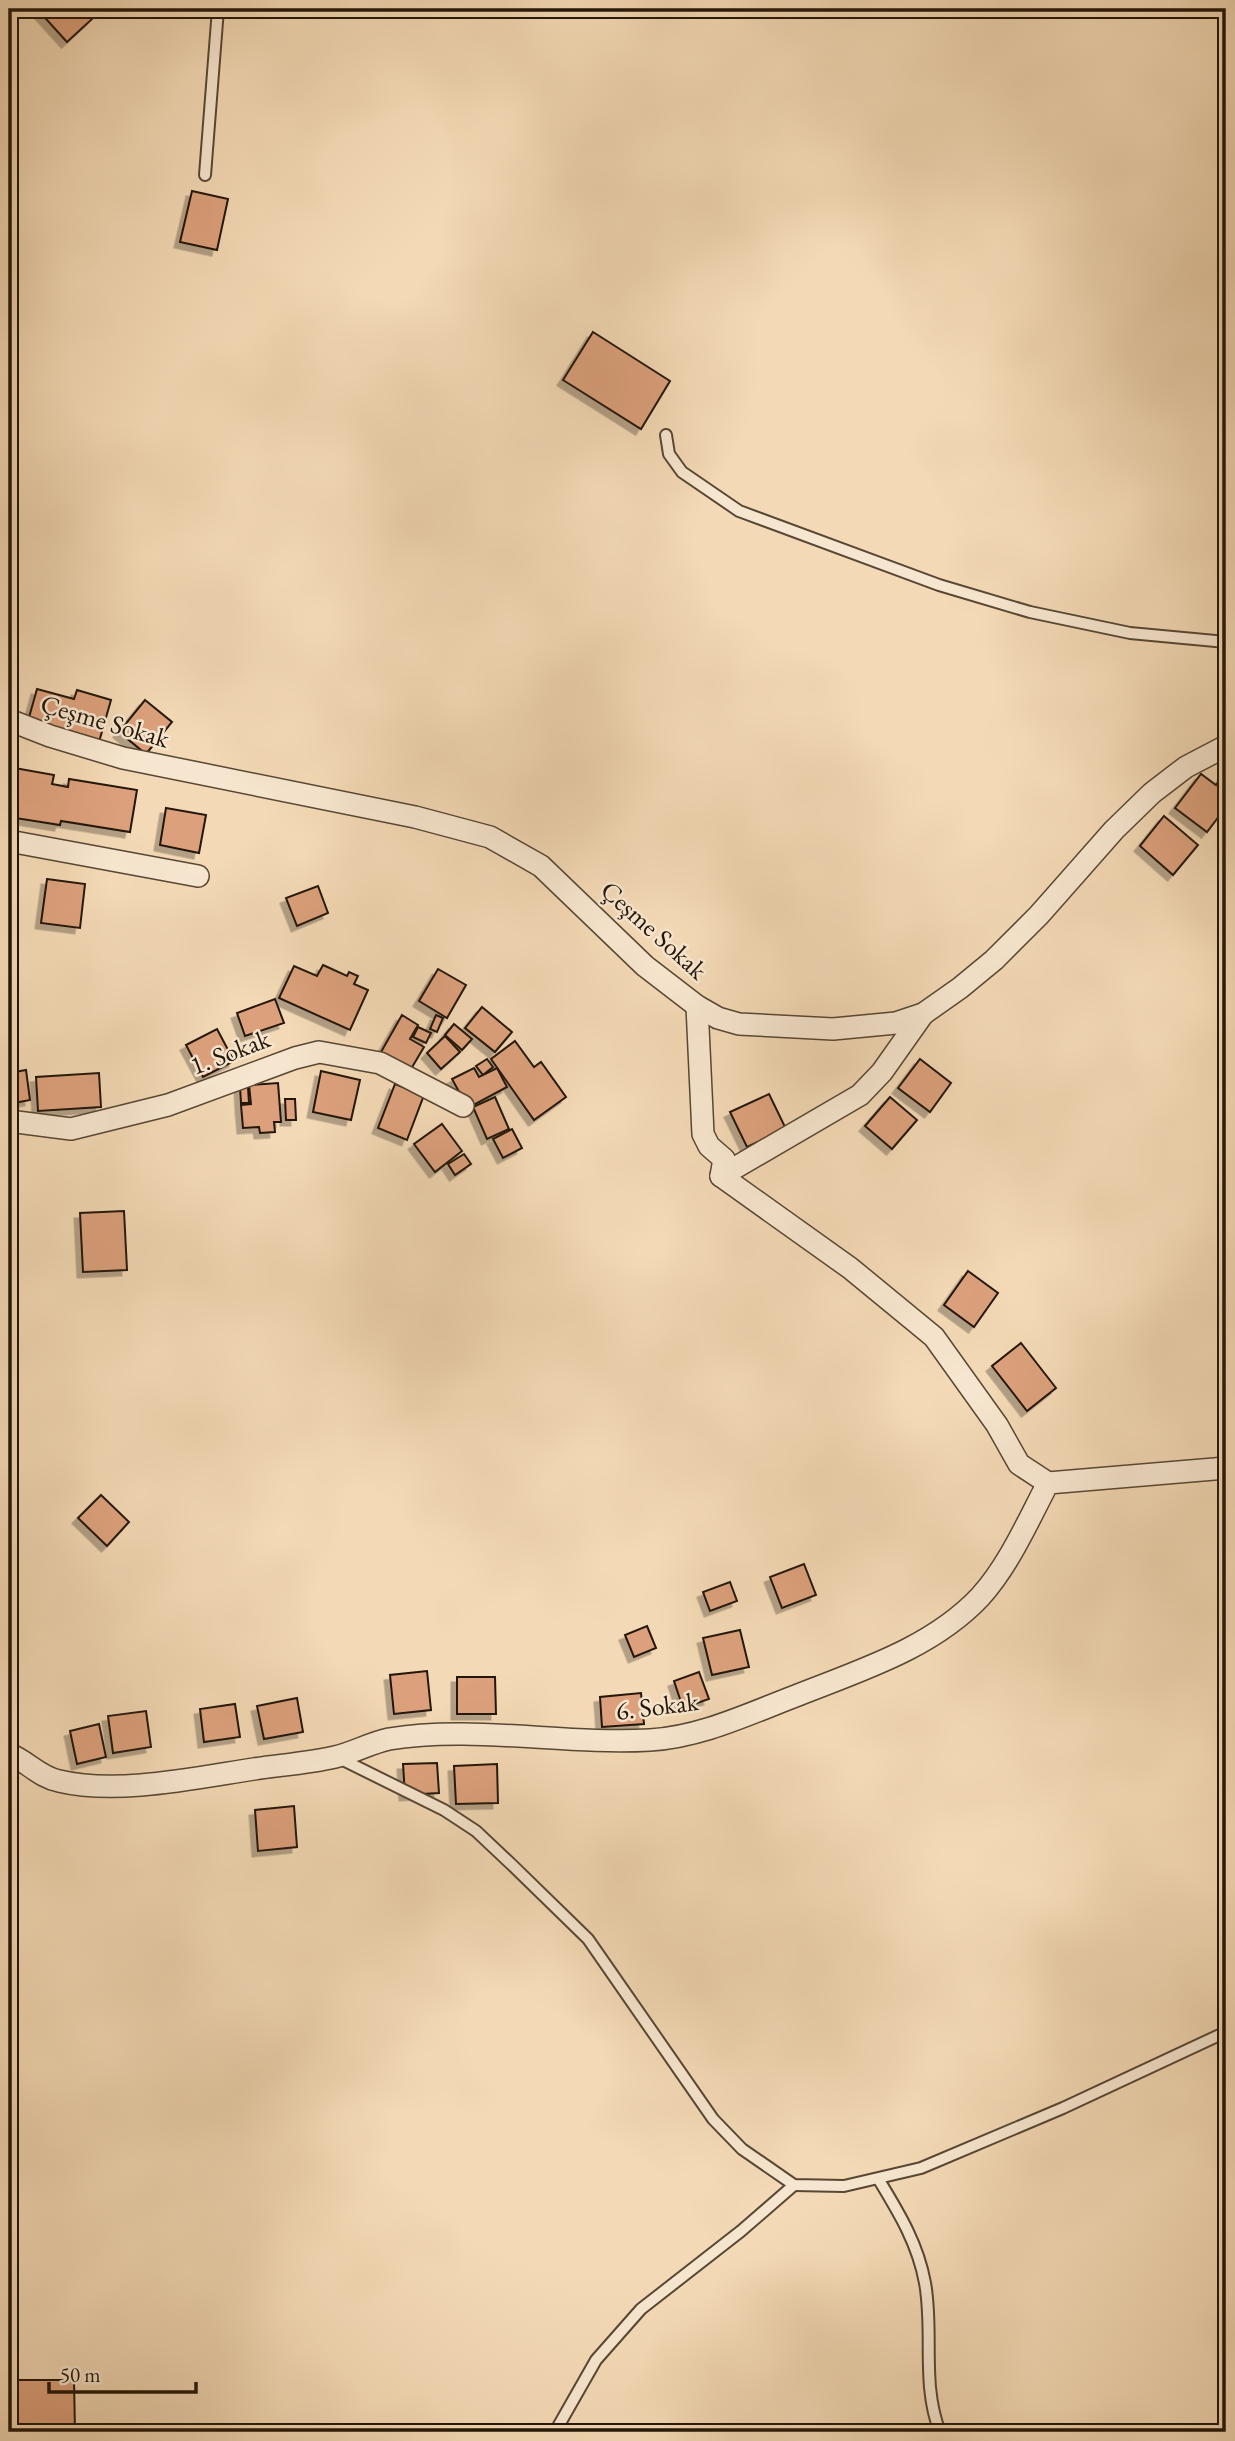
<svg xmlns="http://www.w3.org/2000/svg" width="1235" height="2441" font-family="'EB Garamond',serif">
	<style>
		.building { fill: #dca17c; stroke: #231609; stroke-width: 2; filter: url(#shadow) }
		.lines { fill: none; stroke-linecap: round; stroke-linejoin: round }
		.lane-casing { stroke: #574734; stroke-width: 14 }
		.street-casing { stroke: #574734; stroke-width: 24 }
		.lane { stroke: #f7e6cf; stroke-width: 10 }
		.street { stroke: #f7e6cf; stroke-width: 21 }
		.labels { text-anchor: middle; stroke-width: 5; stroke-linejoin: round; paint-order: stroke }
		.street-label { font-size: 26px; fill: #231609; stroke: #f7e6cf }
	</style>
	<defs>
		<filter id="shadow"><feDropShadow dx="-5.5" dy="5.5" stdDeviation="0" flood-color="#0004"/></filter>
	</defs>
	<rect width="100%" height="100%" fill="#f3d9b5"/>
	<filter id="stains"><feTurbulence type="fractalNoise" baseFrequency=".00286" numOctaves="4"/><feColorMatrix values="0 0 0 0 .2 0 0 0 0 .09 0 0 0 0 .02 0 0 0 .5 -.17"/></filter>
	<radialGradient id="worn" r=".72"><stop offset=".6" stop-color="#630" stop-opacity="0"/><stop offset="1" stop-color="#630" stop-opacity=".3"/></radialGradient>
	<g class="building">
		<polygon points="37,9 83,9 92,19 67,42"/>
		<polygon points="192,191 228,199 217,250 180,242"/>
		<polygon points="593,332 670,381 641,429 563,380"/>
		<polygon points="37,689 74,699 77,690 111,700 99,742 28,721"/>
		<polygon points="145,700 172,722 146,754 119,732"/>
		<polygon points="9,767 54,775 52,784 68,787 69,779 137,790 130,832 61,821 60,825 9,817"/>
		<polygon points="1226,772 1226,807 1207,832 1175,808 1201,774 1216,785"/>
		<polygon points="166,808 206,815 199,853 160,845"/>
		<polygon points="1164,816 1198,845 1173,875 1140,846"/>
		<polygon points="47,879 85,884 80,928 41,923"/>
		<polygon points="318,886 328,913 297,926 286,898"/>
		<polygon points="323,965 347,976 349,972 358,976 354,984 368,990 350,1030 279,998 294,966 317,976"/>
		<polygon points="438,969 466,985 447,1018 419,1001"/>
		<polygon points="275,999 284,1023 245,1036 237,1013"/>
		<polygon points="482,1007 512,1032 495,1052 465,1028"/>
		<polygon points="402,1015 418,1025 410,1039 424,1047 411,1069 381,1052"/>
		<polygon points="436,1015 443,1018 437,1032 430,1029"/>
		<polygon points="454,1024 472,1039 462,1050 445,1035"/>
		<polygon points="418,1027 431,1033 426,1043 413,1037"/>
		<polygon points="217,1029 234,1061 203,1077 186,1045"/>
		<polygon points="445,1036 460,1052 441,1069 427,1053"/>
		<polygon points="515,1041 534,1067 541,1062 566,1097 534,1120 491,1059"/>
		<polygon points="487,1059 493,1067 483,1075 476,1066"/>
		<polygon points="920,1059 951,1083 930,1112 898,1088"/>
		<polygon points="474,1068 479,1077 497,1068 507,1087 468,1108 452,1079"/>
		<polygon points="26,1070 30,1100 9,1104 9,1073"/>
		<polygon points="321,1071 360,1080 351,1120 313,1112"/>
		<polygon points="99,1073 101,1107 38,1111 36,1077"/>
		<polygon points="278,1083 281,1122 274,1122 275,1132 260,1133 259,1127 243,1128 241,1105 251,1104 249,1085"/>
		<polygon points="395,1084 424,1095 407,1140 378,1128"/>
		<polygon points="240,1087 248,1087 249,1103 241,1103"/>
		<polygon points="769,1094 786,1129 747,1147 730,1112"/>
		<polygon points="495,1097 509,1129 487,1139 473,1107"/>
		<polygon points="890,1097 917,1120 892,1149 865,1126"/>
		<polygon points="285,1099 295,1099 296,1120 286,1120"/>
		<polygon points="442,1124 462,1151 435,1172 414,1144"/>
		<polygon points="512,1129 522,1148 503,1158 493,1139"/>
		<polygon points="464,1154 471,1164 455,1175 448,1164"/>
		<polygon points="124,1211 127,1270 83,1272 80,1213"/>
		<polygon points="968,1271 998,1293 974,1327 944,1305"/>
		<polygon points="1021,1343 1056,1388 1027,1411 992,1366"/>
		<polygon points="101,1495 129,1522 107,1546 78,1518"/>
		<polygon points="804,1564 816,1595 782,1608 770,1577"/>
		<polygon points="730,1582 737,1601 710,1611 703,1592"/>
		<polygon points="647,1626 656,1648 634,1657 625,1635"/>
		<polygon points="740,1630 749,1667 712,1675 703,1638"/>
		<polygon points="427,1671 431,1710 394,1714 390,1675"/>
		<polygon points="699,1672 709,1699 683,1708 674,1681"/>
		<polygon points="457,1677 495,1677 496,1714 457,1714"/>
		<polygon points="641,1693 644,1724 602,1727 600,1697"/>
		<polygon points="297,1698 303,1732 264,1739 257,1706"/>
		<polygon points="235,1704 240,1737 204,1742 200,1709"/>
		<polygon points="146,1711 151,1747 113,1753 108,1716"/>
		<polygon points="99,1724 106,1757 77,1764 70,1731"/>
		<polygon points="437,1763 439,1793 405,1795 403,1764"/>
		<polygon points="497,1764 498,1803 456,1804 454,1766"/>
		<polygon points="294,1806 297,1847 258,1851 255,1810"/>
		<polygon points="17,2380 74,2380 75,2432 18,2432"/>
	</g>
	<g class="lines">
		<g class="lane-casing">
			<g id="lane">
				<polyline points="205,175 218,9"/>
				<polyline points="666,435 669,454 682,472 739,511 939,585 1030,612 1130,633 1226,642"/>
				<polyline points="339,1758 444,1810 476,1831 511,1864 588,1939 713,2119 742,2149 794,2185 844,2186 921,2168 1063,2108 1226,2032"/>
				<path d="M879 2180C899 2213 918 2244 925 2283 934 2332 921 2384 940 2432"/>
				<polyline points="555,2432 596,2360 641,2309 741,2231 794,2185"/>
			</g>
		</g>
		<g class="street-casing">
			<g id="street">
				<polyline points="9,720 50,736 123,758 415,817 490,837 541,866 645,966 697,1006 718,1018 739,1024 833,1029 896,1023 923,1014 960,988 994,960 1039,915 1114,830 1152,793 1186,767 1226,746"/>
				<polyline points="9,841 198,876"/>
				<polyline points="697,1006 703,1134 709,1146 724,1159 721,1176 860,1095 882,1072 923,1014"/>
				<polyline points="9,1121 71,1129 168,1105 295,1058 319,1052 380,1063 463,1106"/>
				<polyline points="721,1176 850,1268 934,1337 997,1425 1019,1464 1048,1483"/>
				<path d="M9 1754C27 1761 39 1777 59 1781 117 1795 195 1778 254 1769 281 1765 309 1763 335 1757 353 1753 370 1743 389 1739 471 1725 566 1745 650 1740 700 1737 746 1715 793 1697 858 1671 931 1649 980 1597 1009 1565 1028 1521 1048 1483L1226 1468"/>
			</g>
		</g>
		<use href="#lane" class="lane"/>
		<use href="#street" class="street"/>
	</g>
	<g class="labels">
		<g class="street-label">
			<text transform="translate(105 721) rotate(16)" y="9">Çeşme Sokak</text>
			<text transform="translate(654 930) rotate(42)" y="9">Çeşme Sokak</text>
			<text transform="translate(230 1052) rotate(-21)" y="9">1. Sokak</text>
			<text transform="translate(657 1706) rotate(-7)" y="9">6. Sokak</text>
		</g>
	</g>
	<rect width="1235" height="2441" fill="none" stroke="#f3d9b5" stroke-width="35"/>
	<rect x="10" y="10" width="1214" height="2420" fill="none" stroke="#231609" stroke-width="3.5"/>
	<rect x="18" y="18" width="1200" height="2406" fill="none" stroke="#231609" stroke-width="2"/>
	<path d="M49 2382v10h147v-10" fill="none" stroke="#231609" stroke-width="3.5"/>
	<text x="60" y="2382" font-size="21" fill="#231609" stroke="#f7e6cf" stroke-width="5" paint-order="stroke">50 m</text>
	<rect width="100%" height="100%" filter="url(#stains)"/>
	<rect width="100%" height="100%" fill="url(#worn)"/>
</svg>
